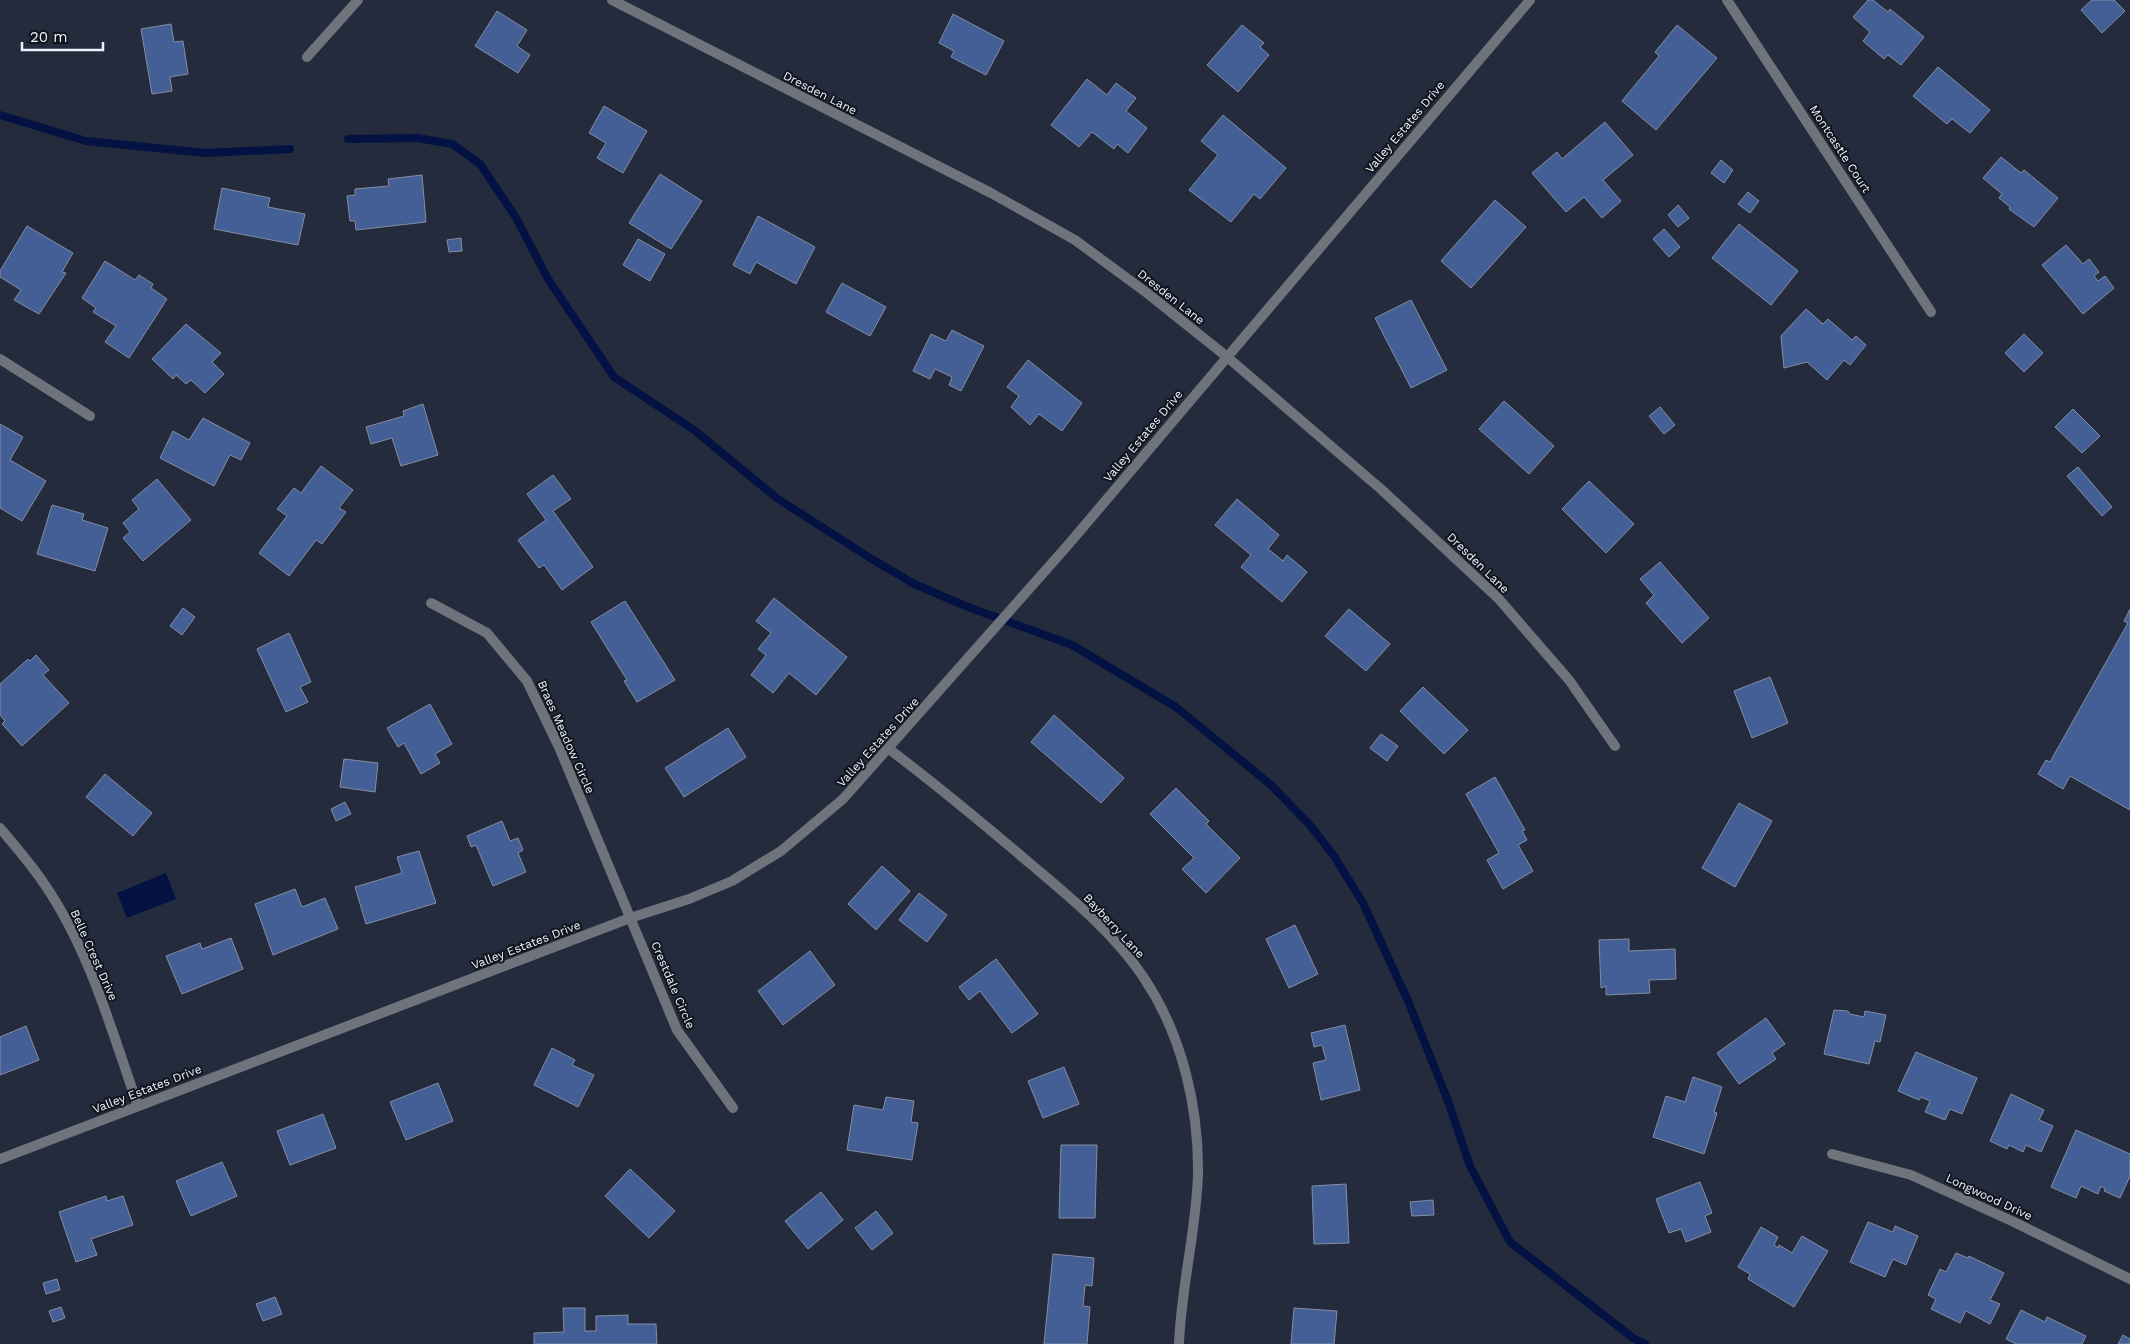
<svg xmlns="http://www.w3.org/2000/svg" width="2130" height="1344" font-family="'Work Sans',sans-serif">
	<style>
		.water { fill: #031243 }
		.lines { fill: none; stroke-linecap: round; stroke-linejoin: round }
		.stream { stroke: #031243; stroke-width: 8 }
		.building { fill: #445e96; stroke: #848ea3 }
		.minor { stroke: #6f737c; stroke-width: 10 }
		.tertiary { stroke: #6f737c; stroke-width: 10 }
		.labels { text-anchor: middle; stroke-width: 4; stroke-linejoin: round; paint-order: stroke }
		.street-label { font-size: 12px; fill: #edf3fe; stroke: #10141c }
	</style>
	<rect width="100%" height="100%" fill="#232b3c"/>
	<polygon class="water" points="166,873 176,899 127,918 117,893"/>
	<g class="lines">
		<g class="stream">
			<polyline points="0,115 86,141 206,153 290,149"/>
			<polyline points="348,139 417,138 452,144 480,164 515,216 548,279 614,377 694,430 778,499 867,556 914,584 968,607 1072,645 1176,707 1271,785 1309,824 1334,856 1363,903 1408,1001 1448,1101 1470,1166 1510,1242 1633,1338 1645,1344"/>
		</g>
	</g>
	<g class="building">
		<polygon points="1868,0 1873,0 1888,12 1890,9 1924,37 1901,65 1888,55 1884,59 1863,41 1870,32 1853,17"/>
		<polygon points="2092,0 2114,0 2125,11 2102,33 2081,10"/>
		<polygon points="497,11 527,30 517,46 530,55 518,73 475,46"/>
		<polygon points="953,14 1004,41 986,75 951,57 954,51 939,43"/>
		<polygon points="171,24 174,42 183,41 188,74 170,77 172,91 152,94 141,29"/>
		<polygon points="1242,25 1264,43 1260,47 1269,55 1238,92 1207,65"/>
		<polygon points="1677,25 1717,58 1656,130 1622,101 1659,56 1655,52"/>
		<polygon points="1938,67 1990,110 1970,133 1952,119 1947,124 1913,96"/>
		<polygon points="1087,79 1107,95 1116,83 1136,98 1126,111 1147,128 1128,153 1117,144 1114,149 1092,132 1079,147 1051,125"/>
		<polygon points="604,106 647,131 623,173 597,158 606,143 589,133"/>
		<polygon points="1223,115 1286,168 1260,199 1254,194 1231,222 1189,190 1218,155 1201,141"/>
		<polygon points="1605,122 1633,155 1603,180 1621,201 1602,218 1584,197 1566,212 1532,173 1557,152 1562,159"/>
		<polygon points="2001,157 2021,173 2024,170 2058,198 2034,227 2009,209 2010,207 1999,198 2002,194 1983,178"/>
		<polygon points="1721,160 1733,170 1724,183 1711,173"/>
		<polygon points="660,174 702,201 671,249 629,223"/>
		<polygon points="422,175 426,222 356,230 355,221 350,221 347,196 355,195 355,189 389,186 388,179"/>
		<polygon points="222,188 270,198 268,207 305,214 298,245 214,229"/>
		<polygon points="1748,192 1759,201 1750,213 1738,204"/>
		<polygon points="1495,200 1526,227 1471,288 1441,261"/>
		<polygon points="1678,205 1689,218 1678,227 1668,215"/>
		<polygon points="758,216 815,247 796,284 756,262 750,274 733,265"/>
		<polygon points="1739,224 1798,271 1771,305 1712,258"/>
		<polygon points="27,226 73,253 62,272 66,273 39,314 14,300 21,290 0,277 0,271"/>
		<polygon points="1664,229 1680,247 1669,257 1653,239"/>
		<polygon points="461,238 462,251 449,252 447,240"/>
		<polygon points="638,239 665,254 650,281 623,265"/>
		<polygon points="2066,245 2083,264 2089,259 2099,272 2094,276 2098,281 2105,276 2114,288 2083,314 2042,265"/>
		<polygon points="105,261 135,280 139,275 153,284 151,288 167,299 129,358 105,342 116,326 93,312 96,308 82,298"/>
		<polygon points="842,283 886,307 870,336 826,312"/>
		<polygon points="1411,300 1447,370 1411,388 1375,318"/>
		<polygon points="1806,309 1823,324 1828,319 1852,340 1856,336 1866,345 1850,365 1844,360 1827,380 1807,362 1784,368 1781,336"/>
		<polygon points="186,324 221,353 212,362 224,374 205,393 191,380 186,384 176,375 173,379 152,359"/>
		<polygon points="952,330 984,346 961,391 949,385 952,377 935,369 930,379 913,371 931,334 946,341"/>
		<polygon points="2024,334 2043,353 2024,372 2005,353"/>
		<polygon points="1028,360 1082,403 1062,431 1039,414 1030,425 1011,407 1019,396 1007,387"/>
		<polygon points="1504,401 1554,446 1529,474 1479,429"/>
		<polygon points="423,404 438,455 401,466 392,438 371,444 366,427 404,416 403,411"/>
		<polygon points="1660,407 1675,425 1664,434 1649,416"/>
		<polygon points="2073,409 2100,436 2082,453 2055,427"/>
		<polygon points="203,418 250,443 241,460 230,455 214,486 160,458 173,431 189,440"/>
		<polygon points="0,424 23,437 10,460 46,481 22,521 0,508"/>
		<polygon points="321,466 353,490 339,508 346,512 322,544 316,540 289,576 259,553 287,516 277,509 294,488 301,493"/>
		<polygon points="2078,467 2112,507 2102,516 2067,476"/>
		<polygon points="553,475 571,499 553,511 593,567 562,590 544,565 539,568 518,540 546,520 527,494"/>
		<polygon points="157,479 191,520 143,561 123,538 130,532 123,523 139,509 132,500"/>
		<polygon points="1589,481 1634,524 1606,553 1562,509"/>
		<polygon points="1237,499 1279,535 1268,549 1283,561 1287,555 1307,572 1282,602 1241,567 1251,555 1215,525"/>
		<polygon points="52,505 84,514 82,520 108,528 95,571 37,554"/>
		<polygon points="1660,562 1709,618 1682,643 1646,603 1654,595 1640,579"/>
		<polygon points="774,598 847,657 816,695 789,673 773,693 751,675 766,655 758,649 771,633 756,621"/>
		<polygon points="625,601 675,680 637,702 624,681 627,680 591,622"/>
		<polygon points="183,608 195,617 182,635 170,626"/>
		<polygon points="1349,609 1390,644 1366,671 1325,636"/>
		<polygon points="2130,609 2130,810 2070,776 2063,789 2038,774 2046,760 2050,762 2128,623 2124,621"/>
		<polygon points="289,633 311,682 300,687 308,702 286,712 257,649"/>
		<polygon points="36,655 49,670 43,675 69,703 22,746 2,724 5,721 0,715 0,684 28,659 30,661"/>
		<polygon points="1770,677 1788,723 1752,738 1734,691"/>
		<polygon points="1423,687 1468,730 1444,754 1400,711"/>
		<polygon points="430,704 452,744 435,754 440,763 421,774 404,743 398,747 387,728"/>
		<polygon points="1054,715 1124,778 1101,803 1031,742"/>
		<polygon points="728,728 746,757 684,797 665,768"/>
		<polygon points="1381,734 1398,746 1387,761 1370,748"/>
		<polygon points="344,759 378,763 375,792 340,787"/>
		<polygon points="105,774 152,813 133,836 86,797"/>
		<polygon points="1495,777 1525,830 1522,831 1527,840 1518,845 1533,871 1503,889 1487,860 1499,853 1466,794"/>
		<polygon points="1176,788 1209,821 1206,824 1240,858 1206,893 1182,869 1194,858 1150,814"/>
		<polygon points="345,802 351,814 336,821 331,809"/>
		<polygon points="1739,803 1772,821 1735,887 1702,868"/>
		<polygon points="502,821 510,841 518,838 523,850 518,853 526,872 493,886 476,845 471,847 467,836"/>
		<polygon points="419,851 436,903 366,924 355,887 402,873 397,857"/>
		<polygon points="882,866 910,891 876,930 848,904"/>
		<polygon points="295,889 302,907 325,898 338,929 273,955 255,904"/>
		<polygon points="919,893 947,915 927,942 899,920"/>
		<polygon points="1295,925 1318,974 1289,988 1266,939"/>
		<polygon points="231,938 243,969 182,994 166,956 200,943 202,949"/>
		<polygon points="1629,939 1629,951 1675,949 1676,979 1649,980 1650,993 1606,995 1606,986 1601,988 1599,940"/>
		<polygon points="810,951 835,985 783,1025 758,991"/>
		<polygon points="996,959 1038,1014 1012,1033 980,991 969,1000 959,987"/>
		<polygon points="1834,1010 1848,1011 1850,1014 1864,1017 1865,1011 1886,1015 1880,1042 1875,1041 1869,1064 1824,1054"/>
		<polygon points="1766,1018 1785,1044 1772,1053 1776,1059 1739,1084 1717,1053"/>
		<polygon points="1345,1025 1360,1090 1321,1100 1313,1063 1326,1060 1322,1045 1314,1047 1311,1033"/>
		<polygon points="26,1026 39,1060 0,1075 0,1037"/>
		<polygon points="552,1048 575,1060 572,1065 594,1075 578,1107 534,1085"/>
		<polygon points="1916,1052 1977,1078 1962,1114 1950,1109 1945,1120 1925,1112 1930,1101 1921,1097 1919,1100 1898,1091"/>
		<polygon points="1064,1067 1079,1104 1043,1118 1028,1081"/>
		<polygon points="1693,1077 1722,1087 1714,1112 1717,1113 1704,1154 1653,1137 1666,1096 1685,1102"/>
		<polygon points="438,1083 453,1121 406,1140 390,1102"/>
		<polygon points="2011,1094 2044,1110 2039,1120 2053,1126 2041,1152 2026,1145 2023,1152 2009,1145 2007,1149 1990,1141"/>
		<polygon points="886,1097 914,1101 911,1122 918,1123 912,1160 847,1150 854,1105 883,1110"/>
		<polygon points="323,1114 336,1148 290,1165 277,1131"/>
		<polygon points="2076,1130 2130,1154 2130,1176 2120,1198 2104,1191 2105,1189 2101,1186 2098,1194 2081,1186 2076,1198 2051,1187"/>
		<polygon points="1061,1145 1097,1145 1095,1218 1059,1218"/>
		<polygon points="222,1162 237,1196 191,1216 176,1181"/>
		<polygon points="630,1169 675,1211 649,1238 605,1196"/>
		<polygon points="1700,1182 1712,1213 1705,1216 1711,1232 1686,1242 1681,1229 1669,1233 1656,1199"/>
		<polygon points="1346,1184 1349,1243 1314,1244 1312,1186"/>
		<polygon points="821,1192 843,1220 808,1249 785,1221"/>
		<polygon points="106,1196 107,1201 123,1196 133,1225 91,1239 97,1255 76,1262 59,1212"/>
		<polygon points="1433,1200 1434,1215 1412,1216 1410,1202"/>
		<polygon points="876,1211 893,1233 872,1250 855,1228"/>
		<polygon points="1868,1222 1893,1232 1895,1226 1918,1236 1906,1265 1893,1259 1885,1277 1850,1262"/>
		<polygon points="1761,1227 1778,1237 1774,1245 1778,1248 1779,1245 1792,1253 1802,1236 1828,1251 1794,1307 1748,1279 1750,1274 1738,1267"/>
		<polygon points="1956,1253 1968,1258 1969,1256 2004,1273 1990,1300 2000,1304 1990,1324 1966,1311 1960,1323 1931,1309 1936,1299 1928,1295 1940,1269 1946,1272"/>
		<polygon points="1053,1254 1094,1258 1092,1286 1085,1285 1083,1306 1090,1307 1087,1344 1044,1344"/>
		<polygon points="57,1279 60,1290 46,1294 43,1283"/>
		<polygon points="275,1297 282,1314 263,1321 256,1304"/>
		<polygon points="61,1307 65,1318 53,1322 49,1311"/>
		<polygon points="563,1308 585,1308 585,1331 596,1331 596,1316 628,1315 628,1324 656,1324 657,1344 534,1344 534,1333 564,1332"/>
		<polygon points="1294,1308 1337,1311 1334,1344 1291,1344"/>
		<polygon points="2021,1310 2045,1322 2047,1317 2086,1336 2082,1344 2016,1344 2006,1339"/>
		<polygon points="2123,1335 2130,1339 2130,1344 2118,1344"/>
	</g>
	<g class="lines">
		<g class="minor">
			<polyline points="612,0 991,193 1075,240 1147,293 1226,356 1382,490 1498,598 1569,680 1615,746"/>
			<polyline points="1727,0 1931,312"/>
			<polyline points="307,57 358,0"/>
			<polyline points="0,359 90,416"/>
			<polyline points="431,603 487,633 527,681 559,747 677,1030 733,1108"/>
			<path d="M889 749C938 786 986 826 1033 866 1072 899 1115 934 1144 978 1182 1035 1199 1107 1198 1175 1196 1232 1181 1288 1179 1344"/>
			<path d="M0 828C16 847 32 865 45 885 90 951 112 1032 138 1106"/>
			<polyline points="1832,1154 1911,1175 2014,1222 2130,1279"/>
		</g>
		<polyline class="tertiary" points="0,1159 630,918 689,899 732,881 781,851 843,799 1068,545 1530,0"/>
	</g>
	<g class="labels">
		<g class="street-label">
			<text transform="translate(820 93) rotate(27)" y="4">Dresden Lane</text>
			<text transform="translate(1405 127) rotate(-50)" y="4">Valley Estates Drive</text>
			<text transform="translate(1840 149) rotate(57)" y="4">Montcastle Court</text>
			<text transform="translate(1171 297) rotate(38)" y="4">Dresden Lane</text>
			<text transform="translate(1143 436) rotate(-50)" y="4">Valley Estates Drive</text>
			<text transform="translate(1478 563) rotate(44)" y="4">Dresden Lane</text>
			<text transform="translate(566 737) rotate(66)" y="4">Braes Meadow Circle</text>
			<text transform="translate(878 742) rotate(-48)" y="4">Valley Estates Drive</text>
			<text transform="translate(1114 926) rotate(47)" y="4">Bayberry Lane</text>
			<text transform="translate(526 945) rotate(-21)" y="4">Valley Estates Drive</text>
			<text transform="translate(94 955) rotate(66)" y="4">Belle Crest Drive</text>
			<text transform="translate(673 985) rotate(67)" y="4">Crestdale Circle</text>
			<text transform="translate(147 1089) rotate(-21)" y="4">Valley Estates Drive</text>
			<text transform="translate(1989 1197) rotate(25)" y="4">Longwood Drive</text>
		</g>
	</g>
	<path d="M22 42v8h81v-8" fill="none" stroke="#edf3fe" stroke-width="2.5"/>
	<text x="30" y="42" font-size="15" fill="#edf3fe" stroke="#10141c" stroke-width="4" paint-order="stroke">20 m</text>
</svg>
